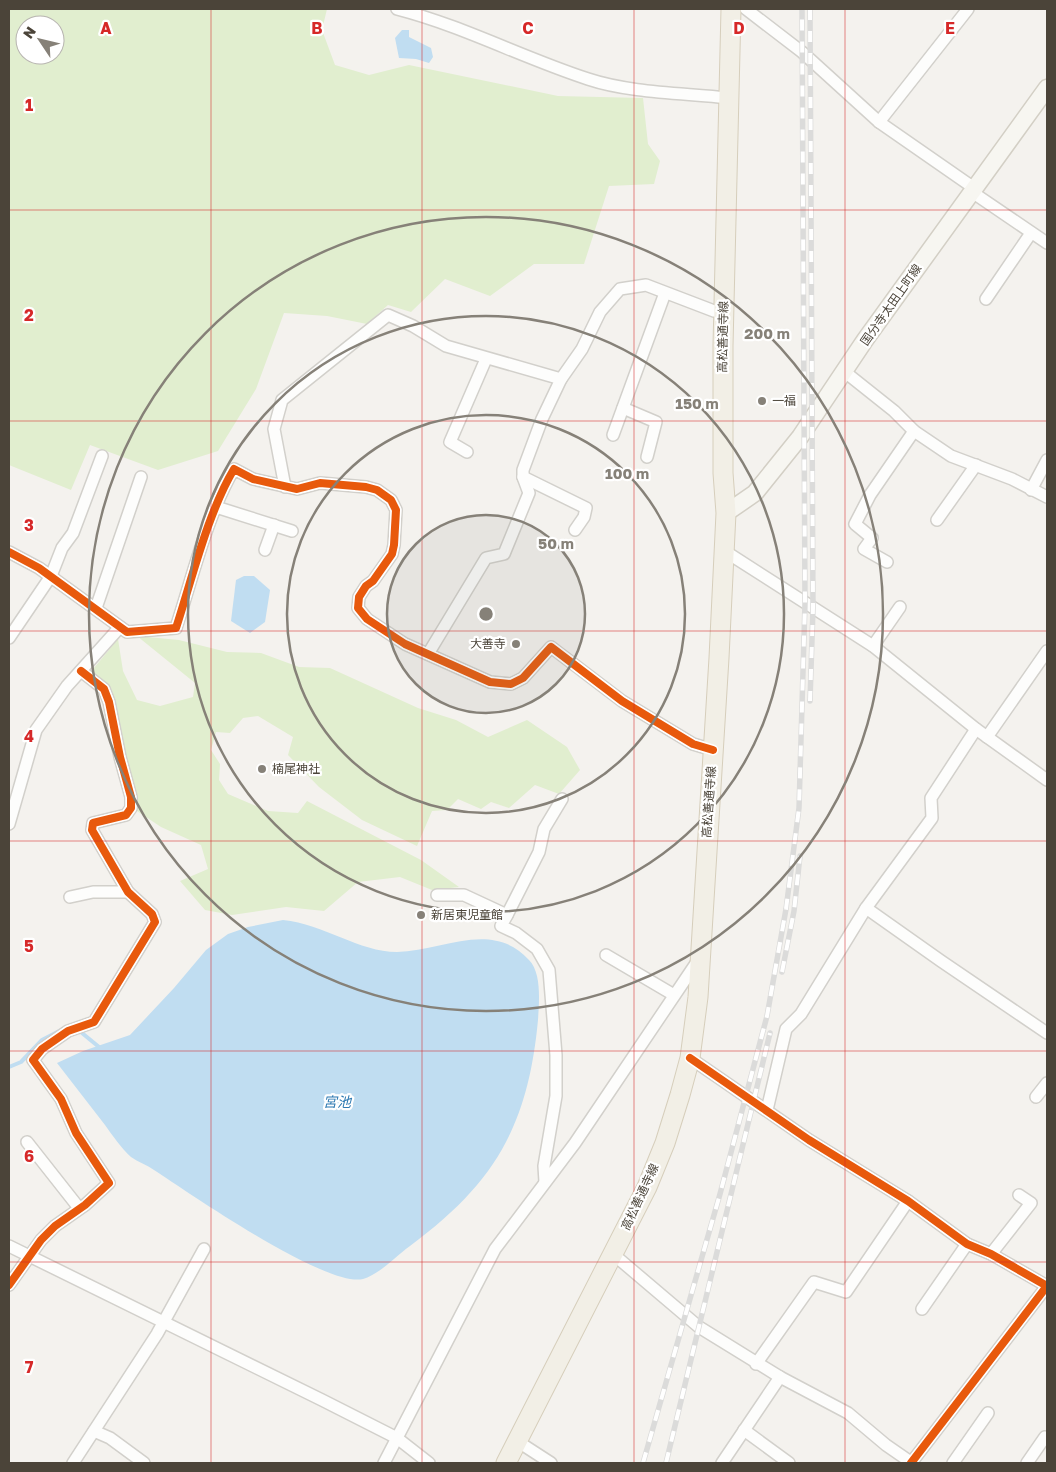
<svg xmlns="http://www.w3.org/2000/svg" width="1056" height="1472" font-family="'Golos Text','Noto Sans JP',sans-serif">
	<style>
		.green { fill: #e1eecf; fill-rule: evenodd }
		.water { fill: #c0ddf1 }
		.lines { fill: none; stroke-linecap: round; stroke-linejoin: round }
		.stream { stroke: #c0ddf1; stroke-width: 4 }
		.minor-casing { stroke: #d2d0cb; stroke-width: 14 }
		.secondary-casing { stroke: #d3cfc5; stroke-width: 19 }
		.primary-casing { stroke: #d6cebb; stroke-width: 21 }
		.minor { stroke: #fdfdfc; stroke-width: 11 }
		.secondary { stroke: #f7f6f1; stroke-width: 16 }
		.primary { stroke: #f2efe6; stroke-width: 19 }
		.rail-casing { stroke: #dbdbda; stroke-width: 5.5 }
		.rail { stroke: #fff; stroke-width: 4; stroke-dasharray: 11; stroke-linecap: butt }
		.cycleway-casing { stroke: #fff; stroke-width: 11 }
		.cycleway { stroke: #e8590c; stroke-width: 8 }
		.grid { fill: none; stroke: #d62828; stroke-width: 1; stroke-opacity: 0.55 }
		.ring { fill: none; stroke: #868178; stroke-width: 2.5 }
		.poi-dot { fill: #868178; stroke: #fff; stroke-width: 2 }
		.labels { text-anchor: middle; stroke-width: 4.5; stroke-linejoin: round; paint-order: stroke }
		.street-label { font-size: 12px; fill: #4b4439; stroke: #fff }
		.poi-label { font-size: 12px; fill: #4b4439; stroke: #fff; text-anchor: start }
		.water-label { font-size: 14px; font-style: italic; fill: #2e7ab2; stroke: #fff }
		.grid-label { font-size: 16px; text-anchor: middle; font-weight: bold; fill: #d62828; stroke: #fff; stroke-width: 4.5; stroke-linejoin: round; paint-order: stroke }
		.centre { fill: #868178; stroke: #fff; stroke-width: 2.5 }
		.ring-label { font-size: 15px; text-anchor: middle; font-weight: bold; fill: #868178; stroke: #fff; stroke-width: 4.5; stroke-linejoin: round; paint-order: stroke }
	</style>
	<rect width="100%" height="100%" fill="#f4f2ee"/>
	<g class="green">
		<path d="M9 9H327L322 30 335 65 369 75 409 65 558 96 643 98 648 144 660 161 654 184 609 186 584 264H534L490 296 445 279 411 312 388 305 367 324 327 316 284 313 256 389 218 451 158 470 90 445 71 490 9 465ZM25 25H55V55H25Z"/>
		<polygon points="137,636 179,640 227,652 261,653 299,667 330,668 418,708 456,720 488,737 527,720 567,747 580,770 559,794 535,785 509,808 491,802 481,809 458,799 447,810 432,811 417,846 362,820 319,787 288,755 293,737 258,716 243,718 230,733 216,732 211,750 220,764 219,780 228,794 268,811 298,813 307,801 421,860 459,887 432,890 400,877 358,882 324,911 286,907 232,915 205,910 180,881 208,869 201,845 161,827 137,811 114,705 89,674 118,639 123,671 137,700 160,706 193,697 195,683"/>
	</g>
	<g class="water">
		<polygon points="402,30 409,30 409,37 431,48 433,57 429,63 416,59 399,58 395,38"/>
		<polygon points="244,576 254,576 270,590 265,622 250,633 231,621 236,580"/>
		<path d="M283 920C324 924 359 952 397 952 442 951 492 919 529 960 542 973 539 1003 538 1020 528 1126 495 1183 410 1246 396 1256 380 1274 363 1279 326 1288 189 1193 154 1170 147 1165 138 1162 131 1157 121 1148 113 1136 105 1125 89 1104 73 1084 57 1063L83 1051 130 1035 174 988 206 950 228 934 248 927Z"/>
	</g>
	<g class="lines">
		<g class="stream">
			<polyline points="82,1033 99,1047"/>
			<polyline points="9,1067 21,1062 42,1040 65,1028"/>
		</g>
		<g class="minor-casing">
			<g id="minor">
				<path d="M397 9C463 26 523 58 588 79 630 93 683 93 728 98"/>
				<polyline points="746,9 802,52 879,122 974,188"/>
				<polyline points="879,122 968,9"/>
				<polyline points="972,192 1047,243"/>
				<polyline points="986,299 1031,233"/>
				<polyline points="845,372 894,411 914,431 951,456 1012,479 1047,497"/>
				<polyline points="623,408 656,422 647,457"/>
				<polyline points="613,435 665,293"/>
				<polyline points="467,452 450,442 486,359"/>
				<polyline points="523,477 586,508 584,517 575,530"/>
				<polyline points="285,487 274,429 282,400 388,315 413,326 446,346 561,379 582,349 600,312 620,289 646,285 714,311 723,312"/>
				<polyline points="1031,490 1047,460"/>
				<polyline points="216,507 292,531"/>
				<polyline points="937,520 976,465"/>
				<polyline points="265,550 274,525"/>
				<polyline points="723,550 873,646 976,729 1047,780"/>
				<path d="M9 552 39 568 127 632 176 628C192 579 208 512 234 469L253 479 297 489 320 483 366 487 377 490 391 500 396 510 394 545 392 554 373 581 366 586 359 597 358 608 367 619 405 644 490 682 511 684 523 678 551 647 622 701 693 744 713 750"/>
				<polyline points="887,562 864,549 872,538 855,524 870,495 914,431"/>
				<polyline points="96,608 141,477"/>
				<polyline points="9,638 51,576 62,548 73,533 102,456"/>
				<polyline points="873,646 900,607"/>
				<polyline points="428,654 486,558 504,554 529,493 523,477 523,470 542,419 561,379"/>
				<polyline points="987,737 1047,651"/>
				<polyline points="9,824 36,730 67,686 120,627"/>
				<polyline points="437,895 464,895 507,915 501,926 516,933 537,949 549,970 556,1055 556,1096 544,1166 545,1182"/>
				<polyline points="70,897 93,892 128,892"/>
				<polyline points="866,908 932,818 931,798 976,729"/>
				<polyline points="507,915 539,852 544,829 562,799"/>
				<polyline points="606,955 674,995"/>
				<polyline points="690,1058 809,1140 908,1201 967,1244 991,1254 1047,1286 911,1463"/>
				<polyline points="1036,1097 1047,1083"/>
				<polyline points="767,1110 786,1029 801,1014 866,908 941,961 1047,1033"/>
				<polyline points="27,1142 79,1208"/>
				<polyline points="9,1246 322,1400 397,1438 429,1463"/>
				<polyline points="613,1254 699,1327 780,1377"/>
				<polyline points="991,1254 1031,1203 1019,1195"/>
				<polyline points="9,1285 41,1240 55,1226 85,1205 109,1183 76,1133 61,1099 33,1060 42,1049 68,1031 94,1022 155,922 152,914 128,892 92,830 93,823 126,815 131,808 131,797 120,757 109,702 104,689 81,671"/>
				<polyline points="922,1309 967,1244"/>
				<polyline points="756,1364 814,1282 846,1292 908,1201"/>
				<polyline points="744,1430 789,1463"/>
				<polyline points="94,1431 110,1438 144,1463"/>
				<polyline points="517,1441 551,1463"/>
				<polyline points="73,1463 157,1334 204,1249"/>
				<polyline points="384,1463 495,1249 575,1143 699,959"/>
				<polyline points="722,1463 780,1377 848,1413 886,1445 912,1463"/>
				<polyline points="953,1463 988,1413"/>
				<polyline points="1027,1463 1045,1437"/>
			</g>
		</g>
		<g class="secondary-casing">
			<polyline id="secondary" points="726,513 755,493 800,437 865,340 1047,88"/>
		</g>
		<g class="primary-casing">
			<polyline id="primary" points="506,1463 647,1187 665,1143 680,1095 690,1058 698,997 719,658 726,513 723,473 723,346 731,9"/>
		</g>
		<use href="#minor" class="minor"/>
		<use href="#secondary" class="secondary"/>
		<use href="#primary" class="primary"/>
		<g class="rail-casing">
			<g id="rail">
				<polyline points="810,9 813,608 810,701"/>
				<polyline points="782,972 794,911 800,856"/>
				<polyline points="643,1463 720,1194 767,1016 786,909 799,808 805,603 802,9"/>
				<polyline points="666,1463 770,1033"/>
			</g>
		</g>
		<use href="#rail" class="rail"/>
		<g class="cycleway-casing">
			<g id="cycleway">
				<path d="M9 552 39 568 127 632 176 628C192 579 208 512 234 469L253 479 297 489 320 483 366 487 377 490 391 500 396 510 394 545 392 554 373 581 366 586 359 597 358 608 367 619 405 644 490 682 511 684 523 678 551 647 622 701 693 744 713 750"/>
				<polyline points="690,1058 809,1140 908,1201 967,1244 991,1254 1047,1286 911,1463"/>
				<polyline points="9,1285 41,1240 55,1226 85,1205 109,1183 76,1133 61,1099 33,1060 42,1049 68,1031 94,1022 155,922 152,914 128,892 92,830 93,823 126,815 131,808 131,797 120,757 109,702 104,689 81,671"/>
			</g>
		</g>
		<use href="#cycleway" class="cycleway"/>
	</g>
	<path class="grid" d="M211 9V1463M422 9V1463M634 9V1463M845 9V1463M9 210H1047M9 421H1047M9 631H1047M9 841H1047M9 1051H1047M9 1262H1047"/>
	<circle cx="486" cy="614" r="99" fill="#868178" fill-opacity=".12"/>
	<g class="ring">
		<circle cx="486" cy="614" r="99"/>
		<circle cx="486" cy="614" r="199"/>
		<circle cx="486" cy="614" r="298"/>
		<circle cx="486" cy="614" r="397"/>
	</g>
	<g class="poi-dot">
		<circle cx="762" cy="401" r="5"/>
		<circle cx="516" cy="644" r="5"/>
		<circle cx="262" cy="769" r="5"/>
		<circle cx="421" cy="915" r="5"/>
	</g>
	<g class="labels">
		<g class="street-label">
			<text transform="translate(891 305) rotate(-55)" y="4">国分寺太田上町線</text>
			<text transform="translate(723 337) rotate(-89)" y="4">高松善通寺線</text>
			<text transform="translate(709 802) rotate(-86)" y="4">高松善通寺線</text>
			<text transform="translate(640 1197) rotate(-65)" y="4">高松善通寺線</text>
		</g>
		<g class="poi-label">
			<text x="772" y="405">一福</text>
			<text x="506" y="648" text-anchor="end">大善寺</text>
			<text x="272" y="773">楠尾神社</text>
			<text x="431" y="919">新居東児童館</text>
		</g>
		<g class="water-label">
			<text x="337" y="1107">宮池</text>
		</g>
	</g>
	<g class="grid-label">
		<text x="106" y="34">A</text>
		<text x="317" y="34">B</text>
		<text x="528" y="34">C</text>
		<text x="739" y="34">D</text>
		<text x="950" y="34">E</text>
		<text x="29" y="111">1</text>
		<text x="29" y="321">2</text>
		<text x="29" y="531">3</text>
		<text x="29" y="742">4</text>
		<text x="29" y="952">5</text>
		<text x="29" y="1162">6</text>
		<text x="29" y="1373">7</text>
	</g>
	<circle cx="486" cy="614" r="8" class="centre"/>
	<g class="ring-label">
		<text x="767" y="339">200 m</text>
		<text x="697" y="409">150 m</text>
		<text x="627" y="479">100 m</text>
		<text x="556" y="549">50 m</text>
	</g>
	<rect width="1056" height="1472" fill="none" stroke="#4b4439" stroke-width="20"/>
	<g transform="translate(40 40) rotate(305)"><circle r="24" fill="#ffffff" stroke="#b7b4b0"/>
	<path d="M0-4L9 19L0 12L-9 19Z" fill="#868178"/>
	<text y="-8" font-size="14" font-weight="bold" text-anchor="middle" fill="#4b4439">N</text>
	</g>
</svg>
